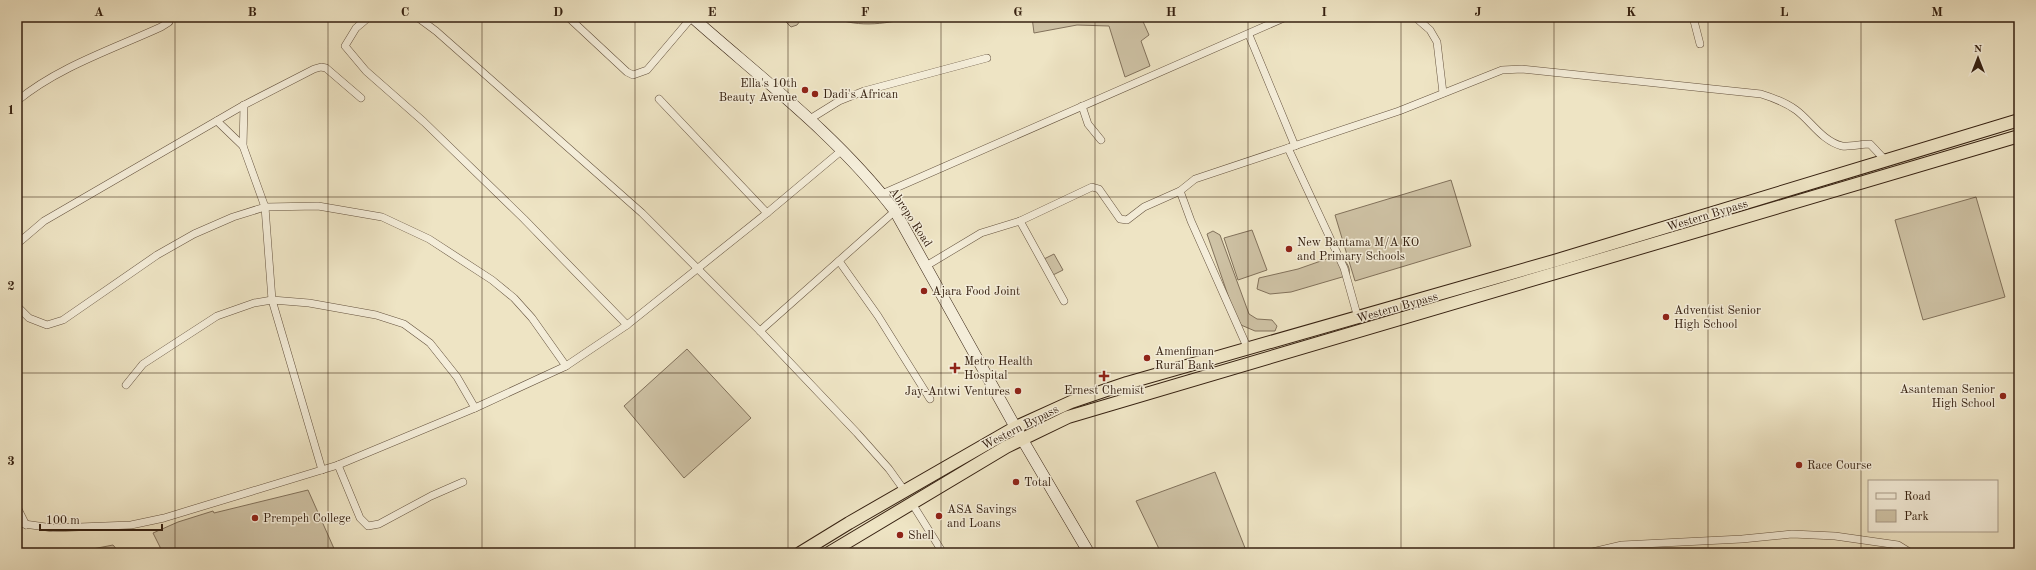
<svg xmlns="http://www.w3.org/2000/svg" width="2036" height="570" font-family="'Old Standard TT',serif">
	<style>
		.green { fill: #cfc3a6; stroke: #82725c }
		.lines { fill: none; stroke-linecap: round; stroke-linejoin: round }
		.minor-casing { stroke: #64523e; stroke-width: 8 }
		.secondary-casing { stroke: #362111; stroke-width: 12 }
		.trunk-casing { stroke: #362111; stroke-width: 14 }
		.minor { stroke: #f4edd9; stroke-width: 7 }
		.secondary { stroke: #f4edd9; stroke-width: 11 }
		.trunk { stroke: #eee4c4; stroke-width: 12 }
		.grid { fill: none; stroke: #362111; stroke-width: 1; stroke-opacity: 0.55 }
		.poi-dot { fill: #8f2418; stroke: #f4edd9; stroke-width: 1.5 }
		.labels { text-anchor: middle; stroke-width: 3; stroke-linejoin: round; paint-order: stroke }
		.poi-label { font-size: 12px; fill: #362111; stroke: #f4edd9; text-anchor: start }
		.street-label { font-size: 12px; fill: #362111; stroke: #f4edd9 }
		.neatline { fill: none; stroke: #362111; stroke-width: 1.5 }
		.grid-label { font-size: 13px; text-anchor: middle; font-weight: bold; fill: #362111 }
	</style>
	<rect width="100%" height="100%" fill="#eee4c4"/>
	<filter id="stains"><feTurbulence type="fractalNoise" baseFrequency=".005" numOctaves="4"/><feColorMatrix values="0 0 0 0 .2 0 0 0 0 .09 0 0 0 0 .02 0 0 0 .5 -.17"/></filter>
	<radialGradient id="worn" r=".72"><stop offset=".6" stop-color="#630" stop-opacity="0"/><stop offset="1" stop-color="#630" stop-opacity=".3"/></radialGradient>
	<g class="green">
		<polygon points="781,17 803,17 797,25 791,27"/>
		<path d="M830 17H919C884 23 864 29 830 17Z"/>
		<polygon points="1032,17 1141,17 1149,35 1141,41 1150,66 1125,77 1109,26 1077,25 1034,33"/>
		<polygon points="1451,180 1471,246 1355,281 1335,215"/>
		<polygon points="1976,197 2005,297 1923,320 1895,220"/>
		<polygon points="1252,230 1267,270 1238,280 1224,238"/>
		<polygon points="1213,231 1220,235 1249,314 1257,319 1272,320 1277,326 1275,331 1255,331 1241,325 1233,310 1207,234"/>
		<polygon points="1054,254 1063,270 1053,275 1044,259"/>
		<path d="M1338 255C1345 260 1351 266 1349 275L1291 292 1270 294 1257 289 1259 278 1298 269Z"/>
		<polygon points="687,349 751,418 684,478 624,406"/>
		<polygon points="1215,472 1247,553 1161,553 1136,501"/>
		<polygon points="308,490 336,553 154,553 162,551 153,533 178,522 213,511 214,513"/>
		<polygon points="113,545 120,553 72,553"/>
	</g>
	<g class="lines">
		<g class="minor-casing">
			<g id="minor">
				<polyline points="369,17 356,28 345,46 366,71 424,122 524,219 627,325"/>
				<polyline points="417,17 436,31 642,213 760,331 857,433 889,469 904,490"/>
				<polyline points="568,17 627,72 633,75 647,70 692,17"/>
				<polyline points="1415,17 1430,30 1437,42 1443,93"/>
				<polyline points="1693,17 1700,44"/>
				<polyline points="1249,35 1295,146"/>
				<polyline points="659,99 767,213"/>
				<path d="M17 101C58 67 113 49 161 27L169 22 168 17"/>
				<polyline points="244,105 243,146 265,207 272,300 322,470"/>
				<polyline points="1082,106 1088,124 1101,140"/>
				<polyline points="810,119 839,101 864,91 987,58"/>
				<polyline points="217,121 243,146"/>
				<polyline points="1288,148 1344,268 1358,318"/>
				<polyline points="882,194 1286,17"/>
				<polyline points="1020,221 1064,301"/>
				<polyline points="17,244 44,221 244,105 314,69 321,67 326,68 361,98"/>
				<polyline points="839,261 878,316 930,399"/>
				<polyline points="926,266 981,233 1020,221 1092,187 1099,189 1120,219 1127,220 1144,207 1180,191"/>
				<polyline points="17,306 29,318 47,325 63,320 157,255 194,234 233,217 265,207 318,206 382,217 429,239 492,280 514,298 532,318 566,366"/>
				<polyline points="760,331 895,211"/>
				<path d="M1248 349 1191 221 1180 191 1195 179 1399 111 1502 70 1522 69 1761 94C1774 98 1785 102 1796 110 1811 121 1822 141 1842 146 1850 147 1862 144 1870 144L1886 161"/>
				<polyline points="126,385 143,364 217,316 254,303 272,300 309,303 376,315 404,324 430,343 457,377 475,408"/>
				<polyline points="338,465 360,518 368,526 379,524 431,496 463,482"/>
				<polyline points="913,505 943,553"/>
				<polyline points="17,507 26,525"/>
				<polyline points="17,523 53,528 131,525 164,518 338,465 475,408 566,366 627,325 767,213 841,151"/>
				<polyline points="1588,553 1622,545 1742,539 1792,534 1835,536 1898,545 1911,553"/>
			</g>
		</g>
		<g class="secondary-casing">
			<path id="secondary" d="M692 17C762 79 838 136 895 211L1022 439 1089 553"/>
		</g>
		<g class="trunk-casing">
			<g id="trunk">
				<polyline points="800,553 849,523 1016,427 1071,402 1127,383 1554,261 2019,120"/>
				<polyline points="829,553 1006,447 1068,417 2019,136"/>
			</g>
		</g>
		<use href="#minor" class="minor"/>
		<use href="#secondary" class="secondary"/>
		<use href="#trunk" class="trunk"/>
	</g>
	<path class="grid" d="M175 17V553M328 17V553M482 17V553M635 17V553M788 17V553M941 17V553M1095 17V553M1248 17V553M1401 17V553M1554 17V553M1708 17V553M1861 17V553M17 197H2019M17 373H2019"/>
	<g class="poi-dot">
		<circle cx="805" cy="90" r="4"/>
		<circle cx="815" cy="94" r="4"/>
		<circle cx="1289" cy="249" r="4"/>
		<circle cx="924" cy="291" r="4"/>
		<circle cx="1666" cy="317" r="4"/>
		<circle cx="1147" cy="358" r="4"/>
		<path d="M953 362h4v4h4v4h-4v4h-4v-4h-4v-4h4z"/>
		<path d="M1102 370h4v4h4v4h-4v4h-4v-4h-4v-4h4z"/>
		<circle cx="1018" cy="391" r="4"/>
		<circle cx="2003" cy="396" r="4"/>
		<circle cx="1799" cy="465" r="4"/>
		<circle cx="1016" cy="482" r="4"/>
		<circle cx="939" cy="516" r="4"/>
		<circle cx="255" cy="518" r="4"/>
		<circle cx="900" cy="535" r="4"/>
	</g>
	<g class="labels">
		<g class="poi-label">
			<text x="797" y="87" text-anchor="end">Ella's 10th<tspan x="797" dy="14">Beauty Avenue</tspan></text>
			<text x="823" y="98">Dadi's African</text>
			<text x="1297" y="246">New Bantama M/A KO<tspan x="1297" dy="14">and Primary Schools</tspan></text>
			<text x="932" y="295">Ajara Food Joint</text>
			<text x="1674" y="314">Adventist Senior<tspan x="1674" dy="14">High School</tspan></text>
			<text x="1155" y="355">Amenfiman<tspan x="1155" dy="14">Rural Bank</tspan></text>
			<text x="964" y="365">Metro Health<tspan x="964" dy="14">Hospital</tspan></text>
			<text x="1995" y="393" text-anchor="end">Asanteman Senior<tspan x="1995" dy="14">High School</tspan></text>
			<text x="1104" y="394" text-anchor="middle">Ernest Chemist</text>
			<text x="1010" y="395" text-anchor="end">Jay-Antwi Ventures</text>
			<text x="1807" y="469">Race Course</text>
			<text x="1024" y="486">Total</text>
			<text x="947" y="513">ASA Savings<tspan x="947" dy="14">and Loans</tspan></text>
			<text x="263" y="522">Prempeh College</text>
			<text x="908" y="539">Shell</text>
		</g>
		<g class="street-label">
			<text transform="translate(1707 215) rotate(-17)" y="4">Western Bypass</text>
			<text transform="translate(911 217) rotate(57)" y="4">Abrepo Road</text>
			<text transform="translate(1397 307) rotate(-16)" y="4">Western Bypass</text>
			<text transform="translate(1020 427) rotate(-27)" y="4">Western Bypass</text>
		</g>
	</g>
	<rect width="2036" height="570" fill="none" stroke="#eee4c4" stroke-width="44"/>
	<rect x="1868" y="480" width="130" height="52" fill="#f4edd9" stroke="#a89b89"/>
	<rect x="1876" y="493" width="20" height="6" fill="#f4edd9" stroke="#a89b89"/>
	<text x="1904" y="500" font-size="12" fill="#362111">Road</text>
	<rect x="1876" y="510" width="20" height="12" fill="#cfc3a6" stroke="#a89b89"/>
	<text x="1904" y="520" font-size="12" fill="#362111">Park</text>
	<g transform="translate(1978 58)" stroke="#f4edd9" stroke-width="3" paint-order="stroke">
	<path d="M0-3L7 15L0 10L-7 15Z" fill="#362111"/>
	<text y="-6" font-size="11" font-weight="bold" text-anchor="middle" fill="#362111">N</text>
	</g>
	<path d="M40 524v6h122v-6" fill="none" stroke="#362111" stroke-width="2"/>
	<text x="46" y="524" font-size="12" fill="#362111" stroke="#f4edd9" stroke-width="3" paint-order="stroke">100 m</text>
	<rect x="22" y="22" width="1992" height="526" class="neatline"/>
	<g class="grid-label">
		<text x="99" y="16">A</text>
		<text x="252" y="16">B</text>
		<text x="405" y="16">C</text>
		<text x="558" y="16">D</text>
		<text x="712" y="16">E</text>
		<text x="865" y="16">F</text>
		<text x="1018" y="16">G</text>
		<text x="1171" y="16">H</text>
		<text x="1324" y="16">I</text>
		<text x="1478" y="16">J</text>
		<text x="1631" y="16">K</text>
		<text x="1784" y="16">L</text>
		<text x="1937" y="16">M</text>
		<text x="11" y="114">1</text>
		<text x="11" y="290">2</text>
		<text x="11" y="465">3</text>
	</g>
	<rect width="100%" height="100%" filter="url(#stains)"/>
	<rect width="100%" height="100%" fill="url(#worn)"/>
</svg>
